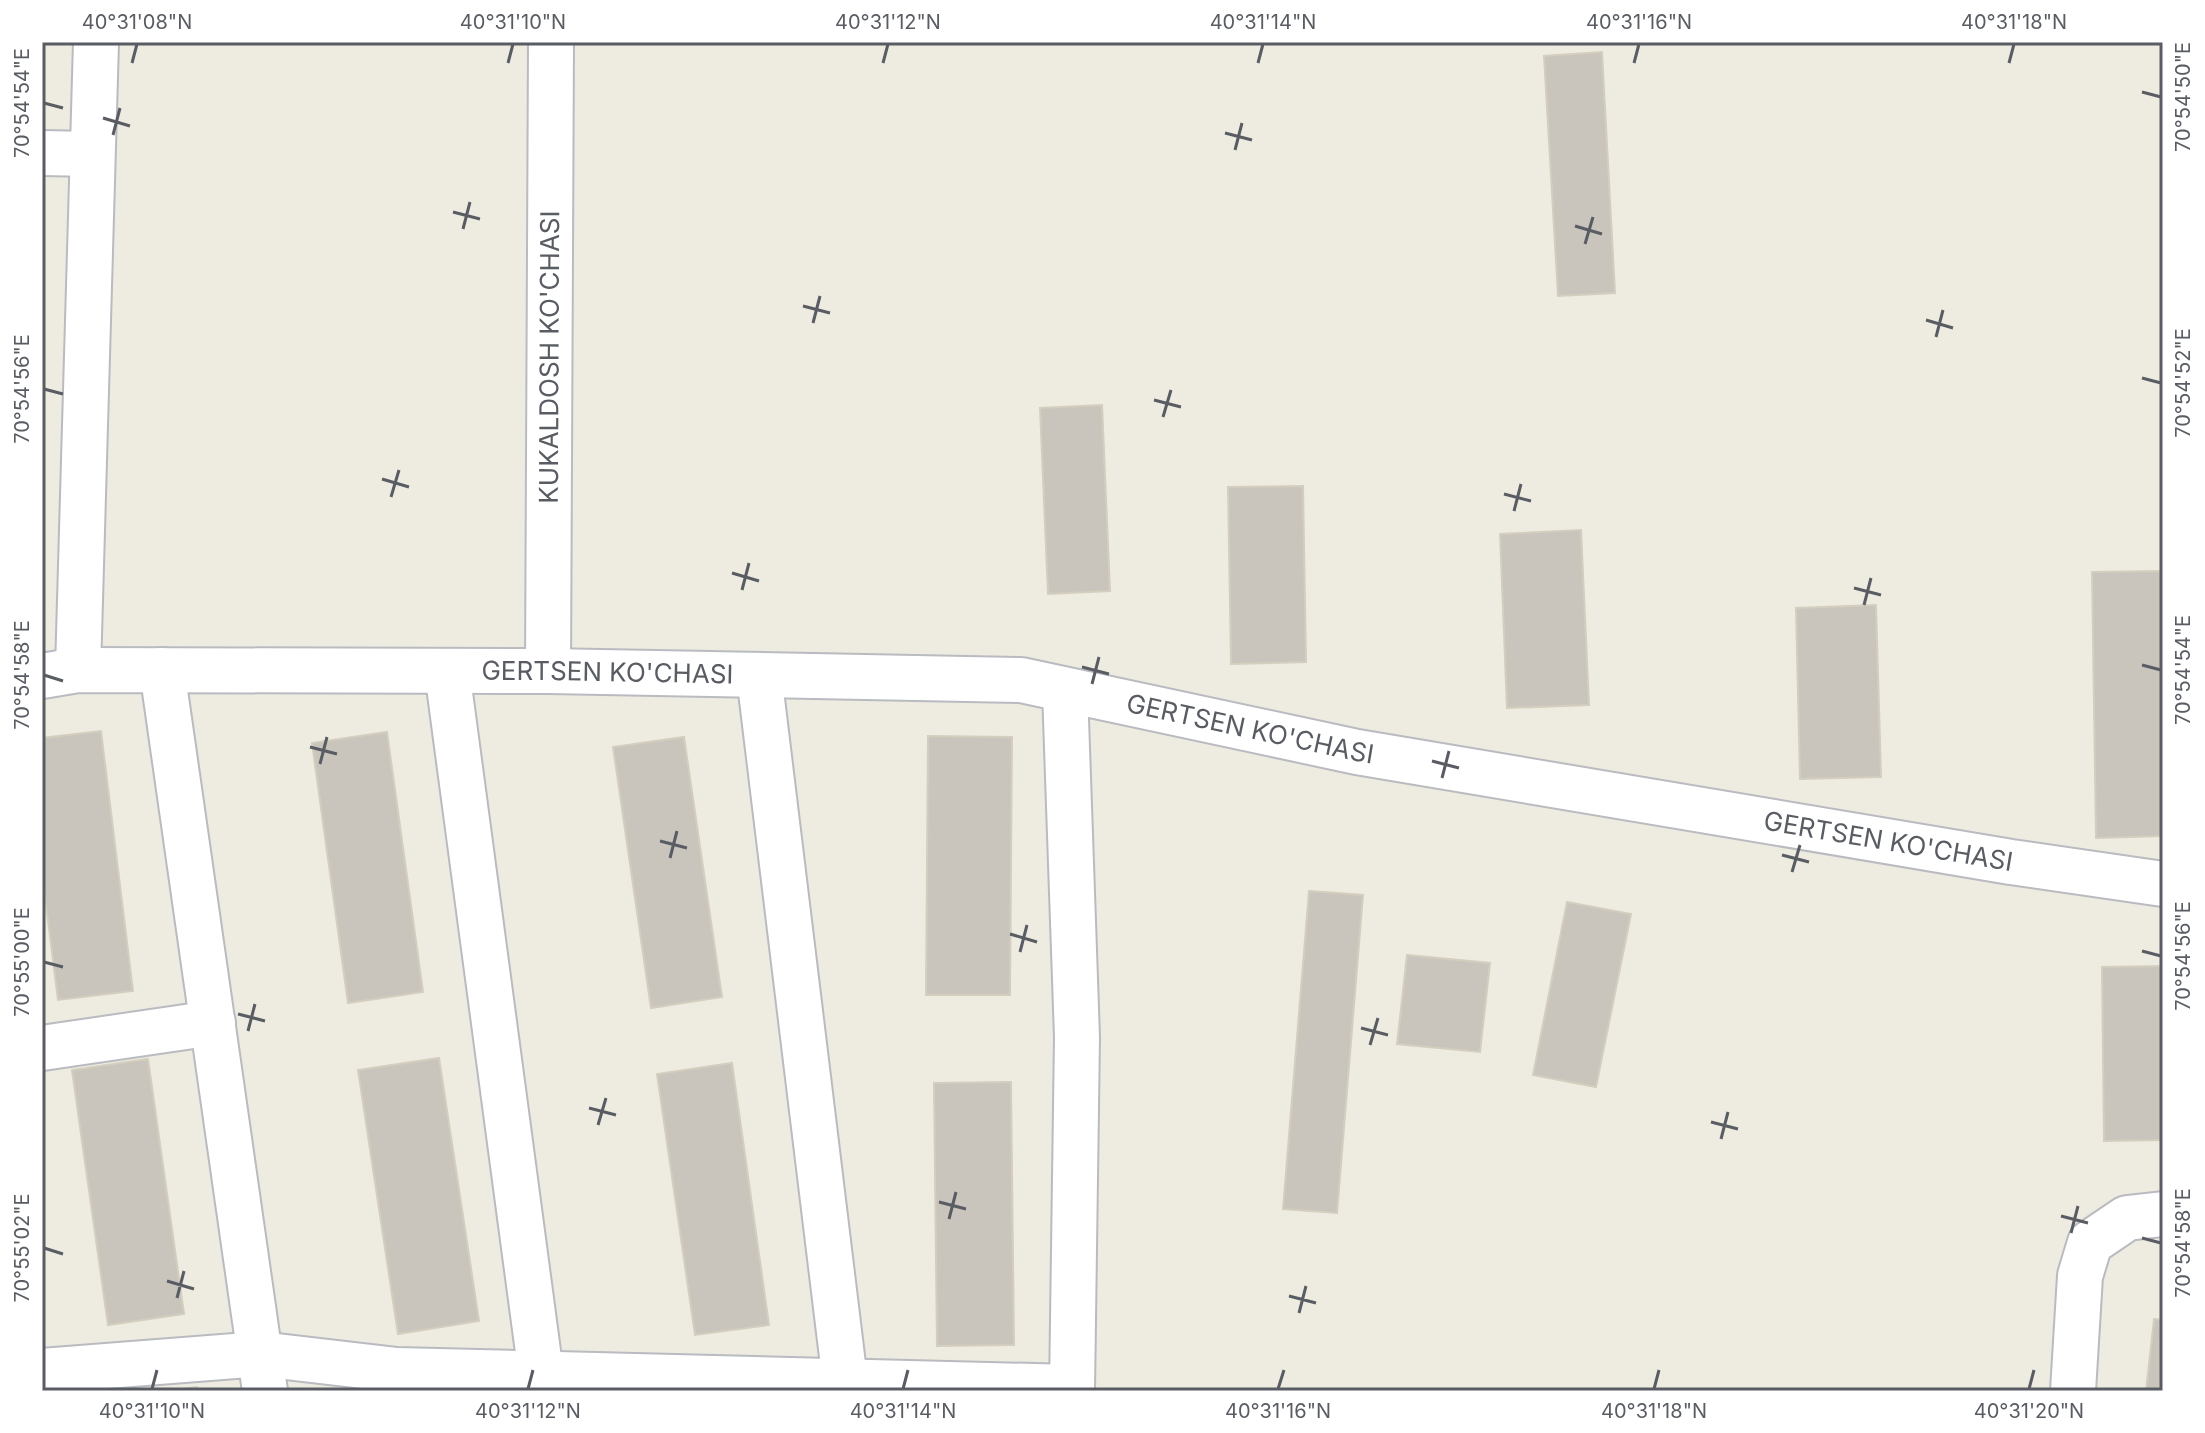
<svg xmlns="http://www.w3.org/2000/svg" width="2205" height="1433" font-family="Inter,sans-serif">
	<style>
		.building { fill: #c9c5bd; stroke: #d3cebe; stroke-width: 2 }
		.lines { fill: none; stroke-linecap: round; stroke-linejoin: round }
		.minor-casing { stroke: #b9bbc1; stroke-width: 48 }
		.minor { stroke: #fff; stroke-width: 44 }
		.ticks { fill: none; stroke: #595d63; stroke-width: 3 }
		.labels { text-anchor: middle; stroke-width: 8; stroke-linejoin: round; paint-order: stroke }
		.street-label { font-size: 26px; fill: #595d63; stroke: #fff }
		.neatline { fill: none; stroke: #595d63; stroke-width: 3 }
		.ticks-label { font-size: 20px; text-anchor: middle; fill: #595d63 }
	</style>
	<rect width="100%" height="100%" fill="#eeece0"/>
	<g class="building">
		<polygon points="1602,52 1615,293 1558,296 1544,56"/>
		<polygon points="1102,405 1110,591 1048,594 1040,408"/>
		<polygon points="1303,486 1306,662 1231,664 1228,487"/>
		<polygon points="1581,530 1589,705 1507,708 1500,534"/>
		<polygon points="2163,571 2163,836 2096,838 2092,572"/>
		<polygon points="1876,605 1881,777 1800,779 1796,608"/>
		<polygon points="101,731 133,991 58,1000 42,873 42,738"/>
		<polygon points="387,732 423,992 348,1003 312,743"/>
		<polygon points="928,736 1012,737 1010,995 926,995"/>
		<polygon points="684,737 722,997 651,1008 613,747"/>
		<polygon points="1309,891 1363,895 1337,1213 1283,1209"/>
		<polygon points="1567,902 1631,914 1596,1087 1533,1075"/>
		<polygon points="1407,955 1490,963 1480,1052 1397,1044"/>
		<polygon points="2163,966 2163,1140 2104,1141 2102,967"/>
		<polygon points="439,1058 479,1321 398,1334 358,1070"/>
		<polygon points="148,1059 184,1314 108,1325 72,1070"/>
		<polygon points="732,1063 769,1325 695,1335 657,1074"/>
		<polygon points="1011,1082 1014,1345 937,1346 934,1083"/>
		<polygon points="2154,1319 2163,1320 2163,1391 2146,1391"/>
		<polygon points="197,1387 198,1391 165,1391"/>
	</g>
	<g class="lines">
		<g class="minor-casing">
			<g id="minor">
				<polyline points="42,153 92,154"/>
				<polyline points="78,670 96,42"/>
				<polyline points="162,670 265,1391"/>
				<polyline points="447,671 541,1374"/>
				<path id="s1" d="M548 671 551 42"/>
				<polyline points="759,675 845,1381"/>
				<path id="s2" d="M42 676 78 670 548 671 1021 680 1357 752 2011 862 2163 884"/>
				<polyline points="1065,690 1077,1037 1072,1391"/>
				<polyline points="42,1048 213,1023"/>
				<polyline points="42,1371 260,1354 397,1370 1072,1387"/>
				<polyline points="2073,1391 2080,1276 2090,1243 2127,1218 2163,1214"/>
			</g>
		</g>
		<use href="#minor" class="minor"/>
	</g>
	<path class="ticks" d="M132 63 137 44M508 63 513 44M883 63 888 44M1258 63 1263 44M1634 63 1639 44M2009 63 2014 44M2142 92 2161 97M44 103 63 108M103 118 130 126M1225 133 1252 140M113 135 120 108M1235 150 1242 123M453 212 480 219M1575 226 1602 234M463 229 470 202M1585 244 1593 217M803 306 830 313M1926 320 1953 328M813 323 820 296M1936 337 1943 310M2142 378 2161 383M44 389 63 394M1154 400 1181 407M1163 417 1171 390M382 479 409 487M1504 494 1531 501M391 497 399 470M1514 511 1521 484M732 573 759 581M1854 588 1881 595M742 590 749 563M1864 605 1871 578M2142 665 2161 670M1082 667 1109 674M44 675 63 681M1092 684 1099 657M310 747 337 754M1432 761 1459 768M320 764 327 737M1442 778 1449 751M660 841 687 848M1782 855 1809 862M670 858 677 831M1792 872 1800 845M1010 934 1037 942M2142 951 2161 956M1020 952 1027 925M44 962 63 967M238 1014 265 1021M1361 1028 1388 1035M248 1031 255 1004M1370 1045 1378 1018M589 1108 616 1115M1711 1122 1738 1129M598 1125 606 1098M1721 1139 1728 1112M939 1202 966 1209M2061 1216 2088 1223M949 1219 956 1192M2071 1233 2078 1206M2142 1238 2161 1243M44 1248 63 1254M167 1281 194 1289M1289 1296 1316 1303M177 1298 184 1271M1299 1313 1306 1286M152 1389 157 1370M528 1389 533 1370M903 1389 908 1370M1278 1389 1284 1370M1654 1389 1659 1370M2029 1389 2034 1370"/>
	<g class="labels">
		<g class="street-label">
			<text dy="9" stroke="none"><textPath href="#s1" startOffset="314">KUKALDOSH KO'CHASI</textPath></text>
			<text dy="9" stroke="none"><textPath href="#s2" startOffset="566">GERTSEN KO'CHASI</textPath></text>
			<text dy="9" stroke="none"><textPath href="#s2" startOffset="1214">GERTSEN KO'CHASI</textPath></text>
			<text dy="9" stroke="none"><textPath href="#s2" startOffset="1862">GERTSEN KO'CHASI</textPath></text>
		</g>
	</g>
	<rect width="2205" height="1433" fill="none" stroke="#ffffff" stroke-width="88"/>
	<rect x="44" y="44" width="2117" height="1345" class="neatline"/>
	<g class="ticks-label">
		<text x="137" y="29">40°31'08"N</text>
		<text x="513" y="29">40°31'10"N</text>
		<text x="888" y="29">40°31'12"N</text>
		<text x="1263" y="29">40°31'14"N</text>
		<text x="1639" y="29">40°31'16"N</text>
		<text x="2014" y="29">40°31'18"N</text>
		<text transform="translate(2183 97) rotate(-90)" y="7">70°54'50"E</text>
		<text transform="translate(22 103) rotate(-90)" y="7">70°54'54"E</text>
		<text transform="translate(2183 383) rotate(-90)" y="7">70°54'52"E</text>
		<text transform="translate(22 389) rotate(-90)" y="7">70°54'56"E</text>
		<text transform="translate(2183 670) rotate(-90)" y="7">70°54'54"E</text>
		<text transform="translate(22 675) rotate(-90)" y="7">70°54'58"E</text>
		<text transform="translate(2183 956) rotate(-90)" y="7">70°54'56"E</text>
		<text transform="translate(22 962) rotate(-90)" y="7">70°55'00"E</text>
		<text transform="translate(2183 1243) rotate(-90)" y="7">70°54'58"E</text>
		<text transform="translate(22 1248) rotate(-90)" y="7">70°55'02"E</text>
		<text x="152" y="1418">40°31'10"N</text>
		<text x="528" y="1418">40°31'12"N</text>
		<text x="903" y="1418">40°31'14"N</text>
		<text x="1278" y="1418">40°31'16"N</text>
		<text x="1654" y="1418">40°31'18"N</text>
		<text x="2029" y="1418">40°31'20"N</text>
	</g>
</svg>
